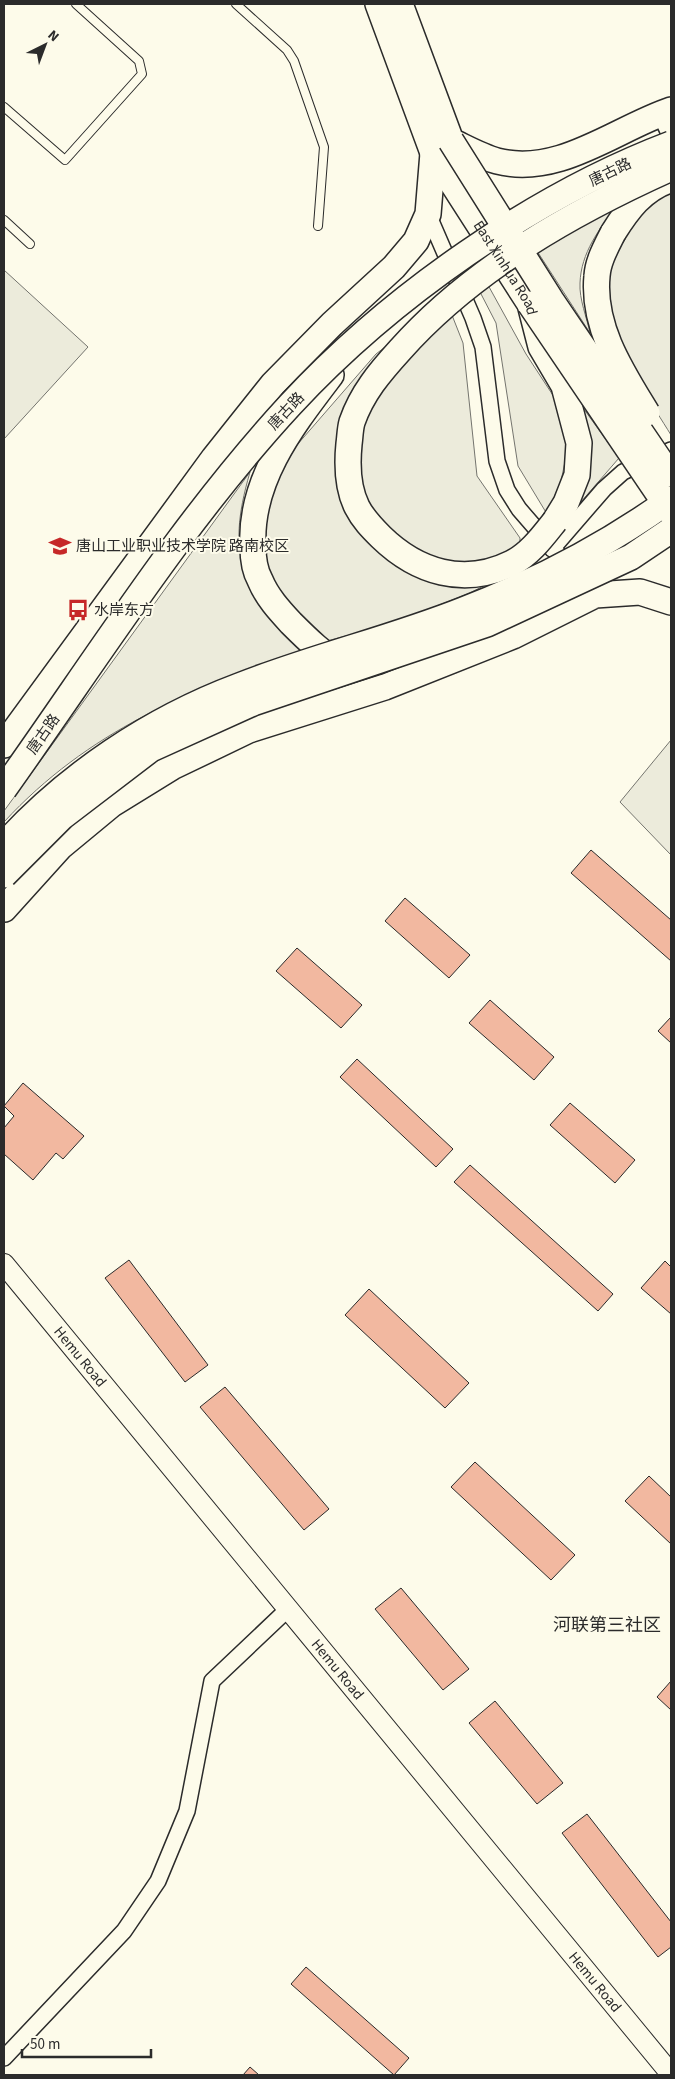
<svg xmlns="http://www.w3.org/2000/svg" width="675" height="2079" font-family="'Source Sans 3','Noto Sans SC',sans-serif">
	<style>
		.green { fill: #ecebdb; stroke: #74746e }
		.building { fill: #f2b8a0; stroke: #2b2b2b }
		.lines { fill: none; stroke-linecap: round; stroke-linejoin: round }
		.service-casing { stroke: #2b2b2b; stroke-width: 10 }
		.minor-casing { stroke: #2b2b2b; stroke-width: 18 }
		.tertiary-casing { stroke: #2b2b2b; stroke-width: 22 }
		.primary-casing { stroke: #2b2b2b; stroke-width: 28 }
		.service { stroke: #fdfbea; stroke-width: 8 }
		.minor { stroke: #fdfbea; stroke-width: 15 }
		.tertiary { stroke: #fdfbea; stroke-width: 20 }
		.primary { stroke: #fdfbea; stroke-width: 25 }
		.primary-bridge-casing { stroke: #2b2b2b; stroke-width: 28; stroke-linecap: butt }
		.primary-bridge { stroke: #fdfbea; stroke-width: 25 }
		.labels { text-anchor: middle; stroke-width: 4; stroke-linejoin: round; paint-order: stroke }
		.street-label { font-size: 15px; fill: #2b2b2b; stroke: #fdfbea }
		.poi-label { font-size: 15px; fill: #2b2b2b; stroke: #fdfbea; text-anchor: start }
		.quarter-label { font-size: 18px; fill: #2b2b2b; stroke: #fdfbea }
	</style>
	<rect width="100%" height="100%" fill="#fdfbea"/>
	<g class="green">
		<path d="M671 188V435C634 375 580 302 625 231 630 224 635 212 642 206 650 199 661 194 671 188Z"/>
		<path d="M617 206C599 229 581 253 580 283 579 299 587 318 590 333L537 251Z"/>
		<polygon points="4,270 88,347 4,439"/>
		<polygon points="488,285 526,354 558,403 570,438 561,481 547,514 518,466 496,323 480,292"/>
		<polygon points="446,300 463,343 477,476 520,538 519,567 470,593 391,624 323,642 282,600 260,559 264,501 290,453 376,354"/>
		<polygon points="581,405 619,458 580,503 590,466"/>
		<path d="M250 472C224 562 245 583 302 650 188 691 88 731 4 822V811Z"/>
		<polygon points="671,740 671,855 620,802"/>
	</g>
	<g class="building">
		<polygon points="591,850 671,920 671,961 571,873"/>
		<polygon points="405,898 470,955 449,978 385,921"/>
		<polygon points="297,948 362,1005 341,1028 276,971"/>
		<polygon points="490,1000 554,1057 534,1080 469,1023"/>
		<polygon points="671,1017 671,1043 658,1031"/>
		<polygon points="357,1059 453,1149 436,1167 340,1077"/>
		<polygon points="23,1083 84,1136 63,1159 56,1153 33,1180 4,1154 4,1128 14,1116 4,1106"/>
		<polygon points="570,1103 635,1160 615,1183 550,1125"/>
		<polygon points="470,1165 613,1294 598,1311 454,1182"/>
		<polygon points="129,1260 208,1365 185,1382 105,1278"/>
		<polygon points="665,1261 671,1267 671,1314 641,1288"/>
		<polygon points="369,1289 469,1383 445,1408 345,1315"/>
		<polygon points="225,1387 329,1509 304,1530 200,1407"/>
		<polygon points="475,1462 575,1555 551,1580 451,1487"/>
		<polygon points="649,1476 671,1497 671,1544 625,1501"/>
		<polygon points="401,1588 469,1669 443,1690 375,1609"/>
		<polygon points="671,1681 671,1710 657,1697"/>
		<polygon points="495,1701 563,1783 537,1804 469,1723"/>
		<polygon points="587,1814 671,1922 671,1947 658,1957 562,1833"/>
		<polygon points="306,1967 409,2058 394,2075 291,1984"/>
		<polygon points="250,2067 259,2075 243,2075"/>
	</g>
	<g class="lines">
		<g class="service-casing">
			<g id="service">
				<polyline points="236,4 287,50 294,61 324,147 318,226"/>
				<polyline points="4,107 65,160 142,74 139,61 76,4"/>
				<polyline points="4,220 30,244"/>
			</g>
		</g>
		<g class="minor-casing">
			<g id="minor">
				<polyline points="660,114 671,138"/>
				<polyline points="428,214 473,318 483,347 497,461 507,490 519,509 571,569"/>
				<polyline points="552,549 604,489 623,472 671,450"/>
				<polyline points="4,2058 124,1931 158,1881 187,1811 212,1681 288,1609"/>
			</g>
		</g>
		<g class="tertiary-casing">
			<g id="tertiary">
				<path id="s1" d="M4 1264 671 2074"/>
			</g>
		</g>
		<g class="primary-casing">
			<g id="primary">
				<path id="s2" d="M378 4 433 153 530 304 541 347 564 386 579 443 577 475 566 503 555 521"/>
				<path d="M400 4 451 141C466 148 482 157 497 161 559 177 615 129 671 110"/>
				<path d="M613 233C628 209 642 190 669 180"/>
				<path d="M331 375C293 425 249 480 253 547 253 557 255 571 260 580 267 597 279 610 291 623 306 638 325 657 344 666"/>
				<polyline points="4,745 214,458 273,384 332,324 394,267 416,241 428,214 433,153"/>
				<polyline points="4,909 60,847 112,804 172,767 249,730 385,687 513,636 595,595 640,592 671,602"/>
			</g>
		</g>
		<use href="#service" class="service"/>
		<use href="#minor" class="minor"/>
		<use href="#tertiary" class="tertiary"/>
		<use href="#primary" class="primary"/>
		<g class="primary-bridge-casing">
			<g id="primary-bridge">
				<polyline points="451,141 551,300 669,474"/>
				<path d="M613 233C606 247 598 261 597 276 592 327 622 372 647 413"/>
				<polyline points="530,304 671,512"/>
				<path d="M555 521C543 536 530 554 512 563 464 587 417 572 381 537 372 528 363 519 357 507 348 489 347 464 349 444 350 437 350 429 352 422 362 393 380 372 400 350 472 269 573 212 671 168"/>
				<path d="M4 789C96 660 182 522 290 405 390 297 534 196 671 144"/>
				<path d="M4 845C67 775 151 719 239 686 312 657 390 639 463 610 536 582 607 545 671 499"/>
				<polyline points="4,875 62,817 151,749 253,703 487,624 631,557 671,530"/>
			</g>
		</g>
		<use href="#primary-bridge" class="primary-bridge"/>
	</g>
	<defs>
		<g id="university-bare" transform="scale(1.725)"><path d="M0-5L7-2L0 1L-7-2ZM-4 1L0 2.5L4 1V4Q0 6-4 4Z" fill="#c62828" stroke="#fdfbea" stroke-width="2.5" paint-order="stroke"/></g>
		<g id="bus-bare" transform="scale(1.725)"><path d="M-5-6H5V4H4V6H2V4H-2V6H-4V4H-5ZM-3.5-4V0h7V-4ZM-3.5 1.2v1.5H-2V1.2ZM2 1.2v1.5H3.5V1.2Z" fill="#c62828" stroke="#fdfbea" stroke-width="2.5" paint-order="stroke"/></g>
	</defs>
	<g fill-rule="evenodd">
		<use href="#university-bare" x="60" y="546"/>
		<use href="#bus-bare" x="78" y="610"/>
	</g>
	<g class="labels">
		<g class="street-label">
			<text transform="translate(610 172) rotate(-26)" y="5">唐古路</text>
			<text dy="5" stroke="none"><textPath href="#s2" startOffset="295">East Xinhua Road</textPath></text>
			<text transform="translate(286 411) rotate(-47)" y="5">唐古路</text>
			<text transform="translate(43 734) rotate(-55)" y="5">唐古路</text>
			<text dy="5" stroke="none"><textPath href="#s1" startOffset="120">Hemu Road</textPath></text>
			<text dy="5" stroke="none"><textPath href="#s1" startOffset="525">Hemu Road</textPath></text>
			<text dy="5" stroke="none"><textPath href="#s1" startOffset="930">Hemu Road</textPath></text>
		</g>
		<g class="poi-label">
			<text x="76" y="551">唐山工业职业技术学院 路南校区</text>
			<text x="94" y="615">水岸东方</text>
		</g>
		<g class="quarter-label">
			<text x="607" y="1631">河联第三社区</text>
		</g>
	</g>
	<rect width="675" height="2079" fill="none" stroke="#2b2b2b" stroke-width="10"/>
	<g transform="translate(45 45) rotate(42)" stroke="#fdfbea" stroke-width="4" paint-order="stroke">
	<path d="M0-4L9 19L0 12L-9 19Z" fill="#2b2b2b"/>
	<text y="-8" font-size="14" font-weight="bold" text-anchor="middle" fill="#2b2b2b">N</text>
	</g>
	<path d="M22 2049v8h129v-8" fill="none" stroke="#2b2b2b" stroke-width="2.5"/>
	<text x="30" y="2049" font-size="15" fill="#2b2b2b" stroke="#fdfbea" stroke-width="4" paint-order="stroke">50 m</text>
</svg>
